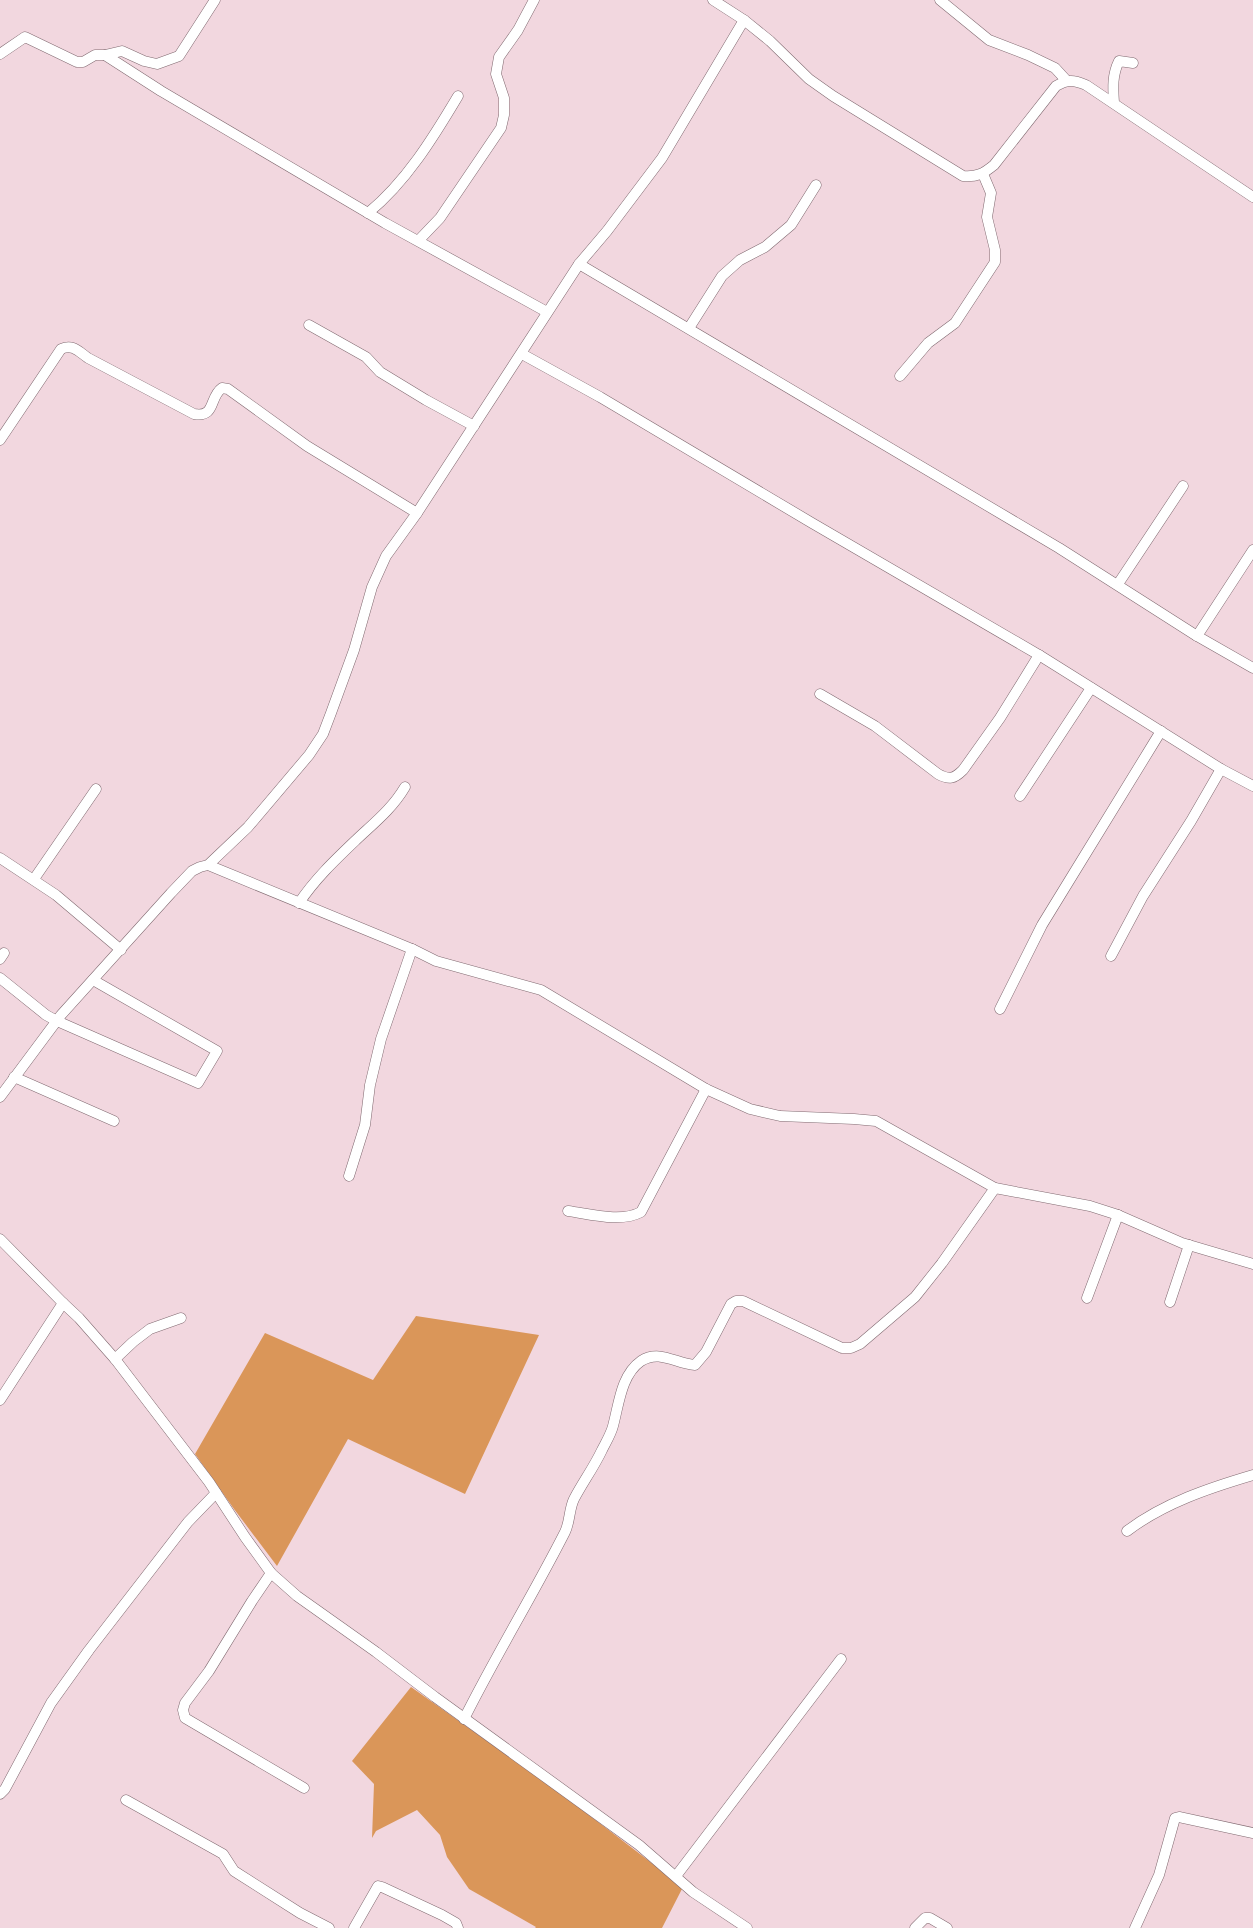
<svg xmlns="http://www.w3.org/2000/svg" width="1253" height="1928" font-family="Roboto,sans-serif">
	<style>
		.forest { fill: #da9659 }
		.lines { fill: none; stroke-linecap: round; stroke-linejoin: round }
		.minor-casing { stroke: #816a71; stroke-width: 11 }
		.minor { stroke: #fff; stroke-width: 10 }
	</style>
	<rect width="100%" height="100%" fill="#f2d7df"/>
	<g class="forest">
		<polygon points="416,1316 539,1335 465,1494 348,1439 277,1566 234,1509 195,1454 265,1333 373,1380"/>
		<polygon points="411,1687 559,1792 683,1887 662,1928 535,1928 536,1927 469,1889 447,1857 440,1835 417,1810 376,1831 372,1838 374,1784 352,1761"/>
	</g>
	<g class="lines">
		<g class="minor-casing">
			<g id="minor">
				<path d="M713 0 744 20 770 41 809 79 833 96 963 176C977 177 983 174 994 165L1056 86C1068 79 1074 80 1086 85L1253 197"/>
				<polyline points="940,0 989,40 1028,55 1055,68 1066,80"/>
				<polyline points="0,54 25,37 77,62 83,62 95,55 105,55 122,51 144,61 157,64 179,56 215,0"/>
				<polyline points="105,55 161,91 385,223 547,312"/>
				<path d="M1114 103C1113 88 1112 75 1119 61L1133 63"/>
				<path d="M368 213C406 182 433 138 458 96"/>
				<polyline points="419,240 440,218 501,128 504,115 504,98 496,74 499,57 518,30 534,0"/>
				<polyline points="579,264 1059,548 1197,636 1253,668"/>
				<polyline points="309,325 366,357 380,372 426,400 474,426"/>
				<polyline points="689,328 722,276 740,260 765,247 791,225 816,185"/>
				<polyline points="522,354 600,397 812,523 1039,655 1221,769 1253,786"/>
				<polyline points="900,376 928,343 955,323 995,262 995,250 987,217 991,193 983,174"/>
				<path d="M0 440 61 349C73 344 78 351 88 358L194 414C216 418 209 397 222 388L228 389 307 446 417 513"/>
				<polyline points="1118,584 1183,486"/>
				<polyline points="1197,636 1253,550"/>
				<path d="M820 694 875 726 938 774C949 780 954 779 963 770L1000 718 1039 655"/>
				<polyline points="1020,796 1091,688"/>
				<polyline points="0,858 56,895 121,950"/>
				<polyline points="208,865 412,949 436,961 541,990 706,1089 750,1109 780,1116 854,1119 876,1121 995,1188 1090,1206 1118,1215 1182,1243 1253,1264"/>
				<polyline points="34,879 96,789"/>
				<path d="M299 903C315 879 335 860 356 840 374 823 392 809 405 787"/>
				<polyline points="1111,956 1143,896 1191,821 1221,769"/>
				<polyline points="0,959 4,953"/>
				<polyline points="0,978 46,1015 57,1021 198,1083 217,1051 93,980"/>
				<polyline points="1000,1009 1042,925 1161,731"/>
				<polyline points="14,1077 114,1121"/>
				<polyline points="0,1097 61,1015 171,893 192,871 200,867 208,865 248,827 309,755 323,734 331,713 354,650 372,587 386,556 417,513 579,264 607,231 662,158 744,20"/>
				<polyline points="349,1176 365,1125 370,1085 381,1039 412,949"/>
				<path d="M568 1211C590 1214 621 1223 641 1212L706 1089"/>
				<polyline points="0,1239 63,1303 0,1400"/>
				<polyline points="1087,1298 1118,1215"/>
				<polyline points="1170,1302 1189,1245"/>
				<polyline points="63,1303 79,1318 115,1359 209,1482 245,1537 271,1573 297,1596 376,1652 435,1697 639,1845 693,1892 747,1928"/>
				<polyline points="115,1359 133,1342 150,1329 181,1318"/>
				<path d="M1127 1531C1164 1503 1209 1488 1253 1475"/>
				<polyline points="271,1573 252,1601 209,1671 185,1703 183,1710 185,1718 304,1788"/>
				<path d="M464 1719C496 1655 533 1595 565 1532 570 1522 569 1509 574 1499 583 1482 594 1467 602 1450 606 1442 611 1434 613 1426 619 1404 621 1375 641 1361 660 1349 676 1364 695 1365L706 1352 731 1304 736 1301H743L842 1348H851L860 1344 915 1297 942 1263 995 1188"/>
				<polyline points="0,1794 5,1789 51,1703 89,1650 188,1522 216,1493"/>
				<polyline points="126,1800 223,1854 234,1871 300,1913 329,1928"/>
				<polyline points="676,1876 841,1659"/>
				<polyline points="354,1928 378,1886 382,1887 442,1915 456,1923 458,1928"/>
				<polyline points="915,1928 925,1918 930,1918 947,1928"/>
				<polyline points="1135,1928 1159,1875 1175,1818 1179,1817 1253,1833"/>
			</g>
		</g>
		<use href="#minor" class="minor"/>
	</g>
</svg>
